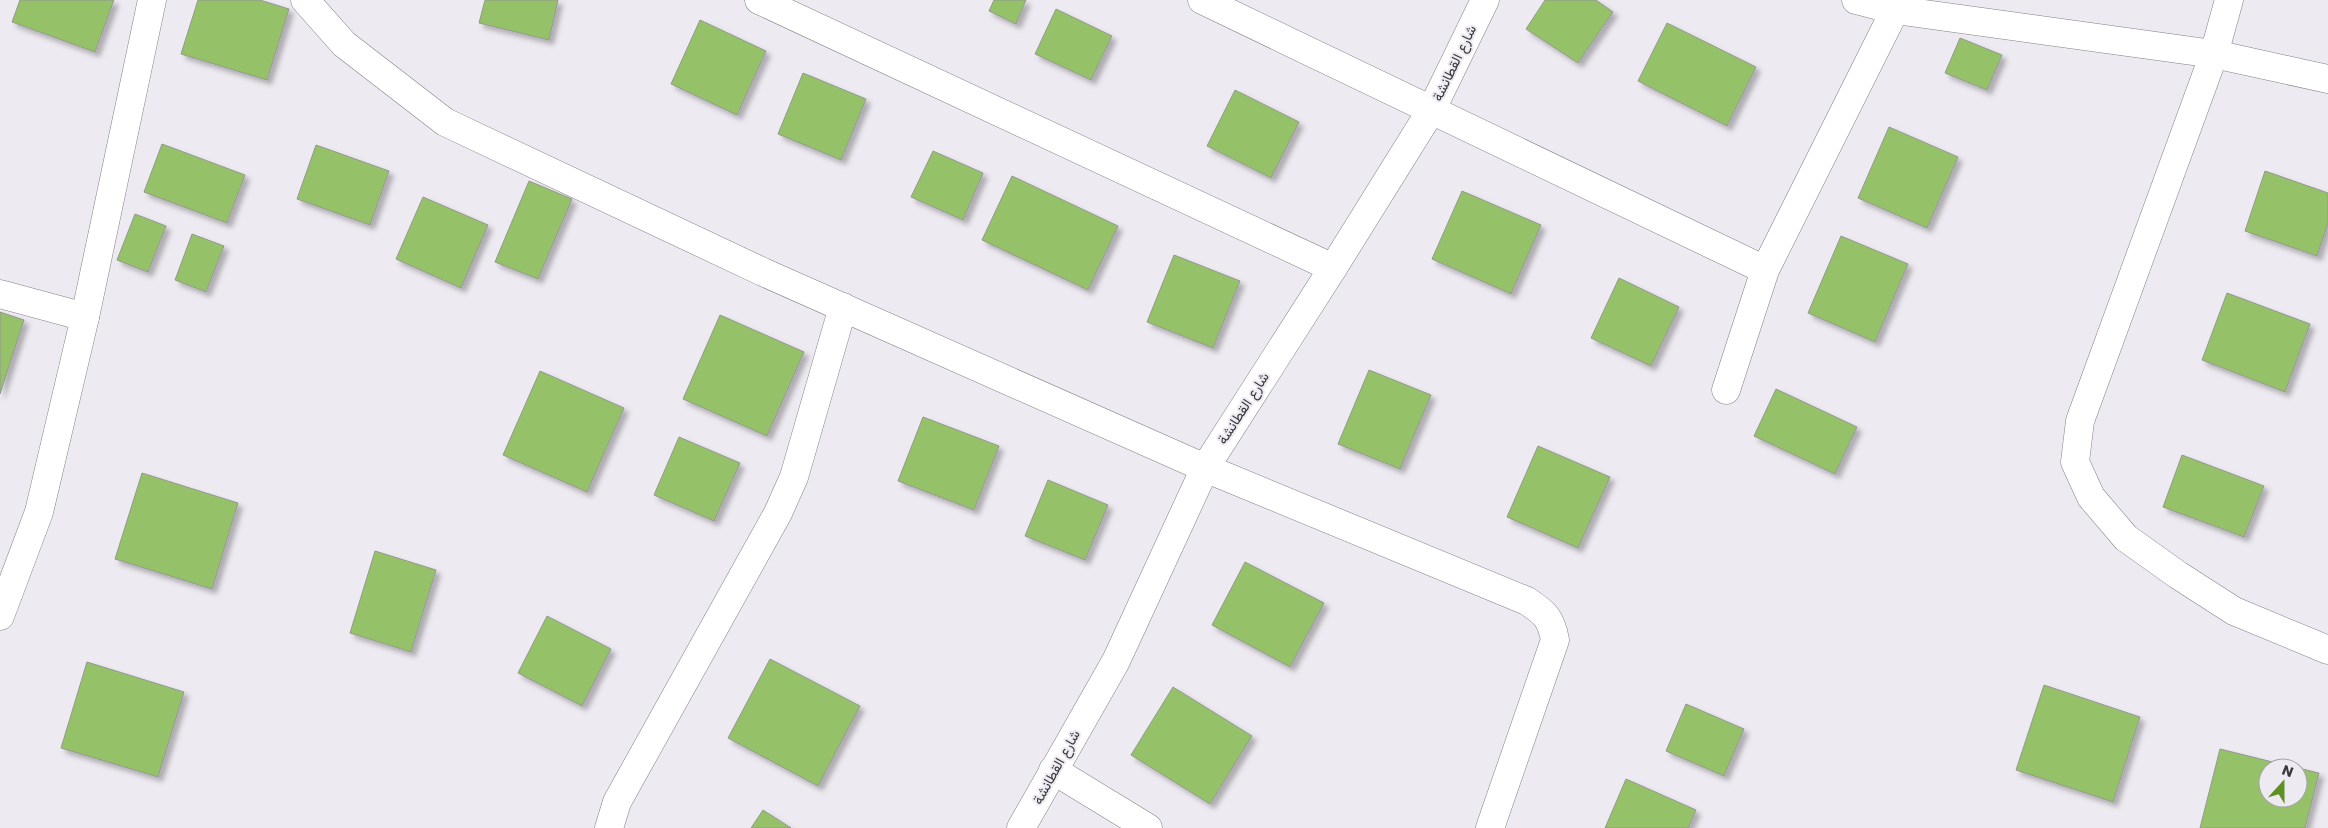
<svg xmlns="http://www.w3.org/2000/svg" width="2328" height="828" font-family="Poppins,Vazirmatn,sans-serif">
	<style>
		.building { fill: #95c168; stroke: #949891; filter: url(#shadow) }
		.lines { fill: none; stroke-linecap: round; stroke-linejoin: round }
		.street-casing { stroke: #828086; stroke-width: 29 }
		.street { stroke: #fff; stroke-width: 28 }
		.labels { text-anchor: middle; stroke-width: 4; stroke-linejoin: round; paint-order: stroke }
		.street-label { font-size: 14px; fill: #39383b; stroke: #edeaf1 }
	</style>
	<defs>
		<filter id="shadow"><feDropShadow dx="4.5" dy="4.5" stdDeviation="2.5" flood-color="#0004"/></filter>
	</defs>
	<rect width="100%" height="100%" fill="#edeaf1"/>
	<g class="building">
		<polygon points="20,0 114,0 95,52 12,22"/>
		<polygon points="198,0 260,0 289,9 267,80 181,54"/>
		<polygon points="485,0 558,0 549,40 479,23"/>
		<polygon points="994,0 1026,0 1016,24 989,11"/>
		<polygon points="1545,0 1596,0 1613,12 1578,63 1526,29"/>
		<polygon points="1056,9 1112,36 1091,80 1035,54"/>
		<polygon points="700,20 766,51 737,115 671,84"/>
		<polygon points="1667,23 1756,67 1727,126 1638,81"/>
		<polygon points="1960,38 2002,55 1987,90 1945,73"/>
		<polygon points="803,73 866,99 841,160 778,134"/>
		<polygon points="1235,90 1299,122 1271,178 1207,146"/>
		<polygon points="1889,127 1958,157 1927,228 1858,198"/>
		<polygon points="162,144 245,175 227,223 144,192"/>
		<polygon points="316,145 389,171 370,225 297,199"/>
		<polygon points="933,151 983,173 963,220 911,197"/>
		<polygon points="2265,171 2328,193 2328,223 2317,256 2245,231"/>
		<polygon points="1012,176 1118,226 1088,290 982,240"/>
		<polygon points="529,181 572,199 538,279 495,262"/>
		<polygon points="1462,191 1541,225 1511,294 1432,259"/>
		<polygon points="423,197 488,225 461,288 396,259"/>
		<polygon points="135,214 166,226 148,272 117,260"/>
		<polygon points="192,234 224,246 206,292 175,280"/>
		<polygon points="1841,236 1908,264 1875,342 1808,313"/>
		<polygon points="1174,255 1240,281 1213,348 1147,322"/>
		<polygon points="1619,278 1679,307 1651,366 1591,338"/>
		<polygon points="2227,293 2310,324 2285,392 2202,360"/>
		<polygon points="0,312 24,320 0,394"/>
		<polygon points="720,315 804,352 767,436 683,399"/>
		<polygon points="1369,370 1431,395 1400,469 1338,444"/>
		<polygon points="540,371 624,408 587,492 503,455"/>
		<polygon points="1776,389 1857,427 1835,474 1754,436"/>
		<polygon points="923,417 999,446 974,510 898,481"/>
		<polygon points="679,437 740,463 714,521 654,495"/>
		<polygon points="1538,446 1610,477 1578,548 1507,517"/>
		<polygon points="2182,455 2264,486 2244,537 2163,507"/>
		<polygon points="142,473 238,503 212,589 115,559"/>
		<polygon points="1048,480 1108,505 1085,560 1025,536"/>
		<polygon points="375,551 436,570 411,652 350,633"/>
		<polygon points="1245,562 1324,603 1290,667 1212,625"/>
		<polygon points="547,616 611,649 582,706 518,673"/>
		<polygon points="770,659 860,706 818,786 728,738"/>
		<polygon points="87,662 184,692 158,777 61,748"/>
		<polygon points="2044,685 2140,717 2113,802 2016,770"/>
		<polygon points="1173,687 1252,736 1210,804 1131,755"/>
		<polygon points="1686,704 1744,729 1724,776 1666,751"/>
		<polygon points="2220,749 2297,768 2268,768 2268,798 2298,798 2298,768 2319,773 2305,828 2200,828"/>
		<polygon points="1626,779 1696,810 1688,828 1605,828"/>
		<polygon points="763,810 791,828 751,828"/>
	</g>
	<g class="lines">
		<g class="street-casing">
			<g id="street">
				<path d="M305 0 344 44 445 122 763 272 1205 468 1527 601C1545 613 1551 618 1555 640L1490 828"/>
				<polyline points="759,0 1333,268"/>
				<polyline points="1202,0 1765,270"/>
				<polyline points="1856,0 1895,10 2214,54 2328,79"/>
				<polyline points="2229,0 2214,54 2080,421 2075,462 2091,497 2126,538 2178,575 2234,611 2328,650"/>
				<polyline points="0,294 85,317"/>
				<polyline points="1726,390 1765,270 1895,10"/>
				<polyline points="0,616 39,512 85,317 152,0"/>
				<polyline points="1053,770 1148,828"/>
				<polyline points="609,828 617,802 632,775 778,513 794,477 843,307"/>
				<polyline points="1021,828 1116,661 1205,468 1333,268 1432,109 1485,0"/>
			</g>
		</g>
		<use href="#street" class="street"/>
	</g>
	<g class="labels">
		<g class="street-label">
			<text transform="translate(1454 63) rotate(-64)" y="5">شارع القطانشة</text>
			<text transform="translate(1243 408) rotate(-57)" y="5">شارع القطانشة</text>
			<text transform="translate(1056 767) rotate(-61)" y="5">شارع القطانشة</text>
		</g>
	</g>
	<g transform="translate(2283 783) rotate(21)"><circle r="24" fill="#edeaf1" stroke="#a5a3a8"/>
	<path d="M0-4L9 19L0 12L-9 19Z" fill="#608f24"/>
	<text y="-8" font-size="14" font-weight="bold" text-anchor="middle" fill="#39383b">N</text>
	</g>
</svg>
